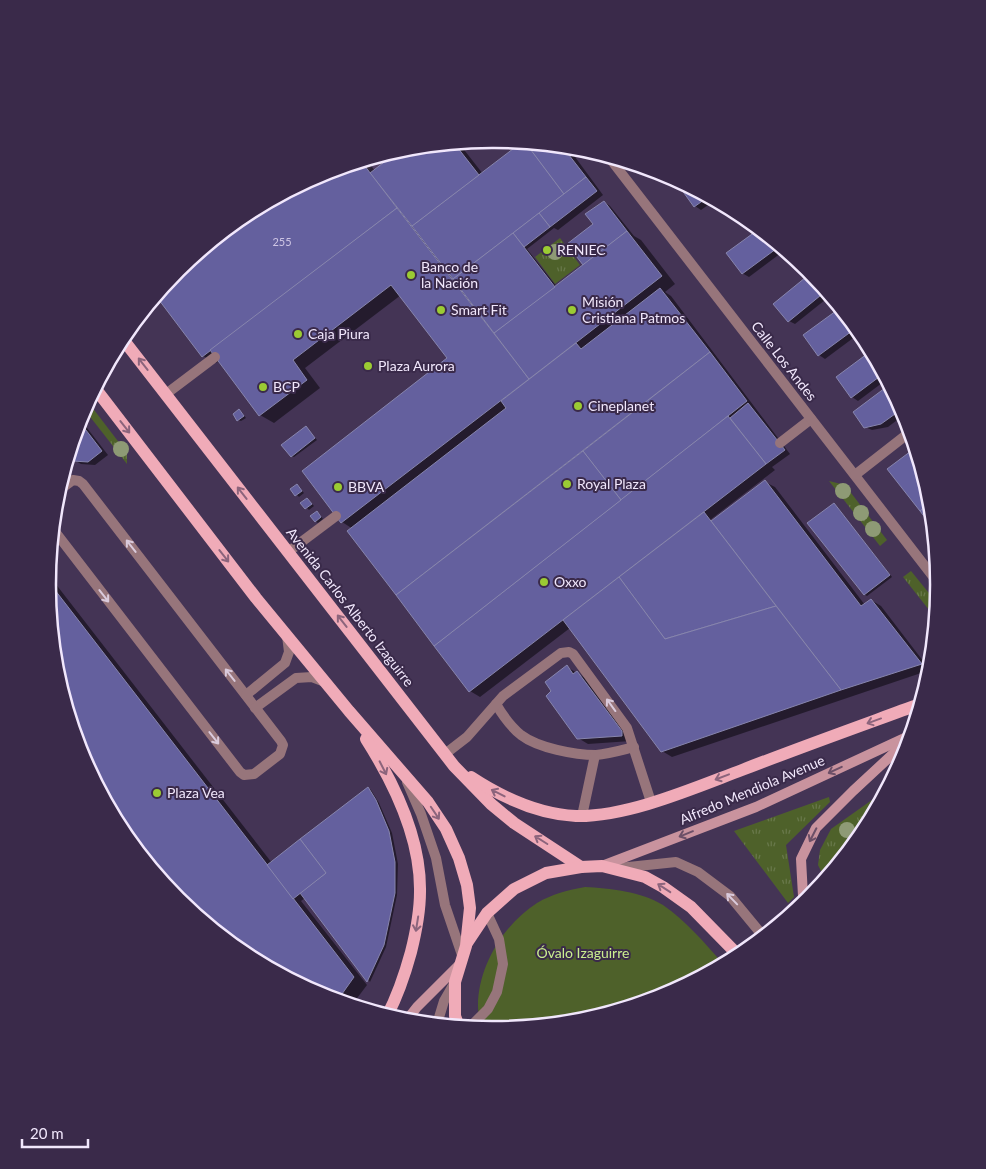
<svg xmlns="http://www.w3.org/2000/svg" width="986" height="1169" font-family="Lato,sans-serif">
	<style>
		.industrial { fill: url(#industrial-furrows) }
		.grass { fill: url(#grass-tufts) }
		.green { fill: #4e612a }
		.shadow { fill: #0007 }
		.building { fill: #64609e; stroke: #8785ad }
		.lines { fill: none; stroke-linecap: round; stroke-linejoin: round }
		.lane { stroke: #97757b; stroke-width: 10 }
		.street { stroke: #97757b; stroke-width: 10 }
		.secondary { stroke: #c9939e; stroke-width: 10 }
		.primary { stroke: #f0abb8; stroke-width: 12 }
		.tree { fill: #8e9a75 }
		.oneway { stroke: #8c647c }
		.oneway2 { stroke: #dacadc }
		.oneway3 { stroke: #6c4f67 }
		.poi-dot { fill: #9bcb33; stroke: #3a2a4a; stroke-width: 2 }
		.labels { text-anchor: middle; stroke-width: 4; stroke-linejoin: round; paint-order: stroke }
		.number-label { font-size: 11px; fill: #cec5e4 }
		.poi-label { font-size: 14px; fill: #f1e7fc; stroke: #3a2a4a; text-anchor: start }
		.street-label { font-size: 14px; fill: #f1e7fc; stroke: #3a2a4a }
		.park-label { font-size: 14px; fill: #caee8f; stroke: #3a2a4a }
		.rim { fill: none; stroke: #f1e7fc; stroke-width: 2.5 }
	</style>
	<defs>
		<pattern id="industrial-furrows" width="10" height="10" patternUnits="userSpaceOnUse" patternTransform="scale(1.25)"><rect width="10" height="10" fill="#523f65"/><path d="M-1 1l2-2M0 10L10 0M9 11l2-2" fill="none" stroke="#6b5b7c"/></pattern>
		<pattern id="grass-tufts" width="24" height="20" patternUnits="userSpaceOnUse" patternTransform="scale(1.25)"><rect width="24" height="20" fill="#4e612a"/><path d="M3 7l-1-3M5 7V3M7 7l1-3M15 17l-1-3M17 17v-4M19 17l1-3" fill="none" stroke="#68784a"/></pattern>
	</defs>
	<rect width="100%" height="100%" fill="#443455"/>
	<polygon class="industrial" points="401,149 370,173 361,161"/>
	<g class="grass">
		<polygon points="560,238 580,265 555,284 535,257"/>
		<polygon points="88,402 127,453 127,464 84,409"/>
		<polygon points="829,481 845,485 887,540 880,546"/>
		<polygon points="911,571 937,603 936,613 933,615 903,577"/>
		<polygon points="886,790 863,832 825,879 818,865 820,850 831,829"/>
		<polygon points="829,797 830,802 786,845 794,897 788,903 734,831"/>
	</g>
	<path class="green" d="M585 887C609 888 642 892 663 905 686 921 705 943 723 964L663 996 580 1021 493 1030 481 1029C480 1021 478 1013 478 1006 478 966 504 924 537 903 552 894 568 890 585 887Z"/>
	<g class="shadow">
		<polygon points="458,142 483,174 524,142 567,146 603,195 558,230 554,228 527,249 557,287 585,265 595,224 604,202 610,206 634,236 641,240 675,284 665,292 671,296 790,454 772,467 775,470 710,520 712,522 765,482 775,487 865,605 871,600 881,606 930,670 672,757 662,751 570,628 480,697 470,691 349,531 353,529 342,522 303,472 448,359 401,295 305,368 320,388 274,423 260,415 219,361 216,363 203,356 178,269 246,214 323,173 367,160 375,171 404,148"/>
		<polygon points="684,184 715,200 701,210 695,206 680,187"/>
		<polygon points="760,230 785,250 749,277 742,273"/>
		<polygon points="812,274 830,296 795,324 789,321"/>
		<polygon points="841,309 860,333 825,359 819,355 804,336"/>
		<polygon points="872,352 886,380 858,401 852,397"/>
		<polygon points="890,387 905,414 888,427 872,430 865,427 855,413"/>
		<polygon points="239,410 246,418 241,421 238,420"/>
		<polygon points="80,419 108,455 95,465 81,464 74,460 69,454"/>
		<polygon points="306,428 317,440 294,457 291,456"/>
		<polygon points="915,449 930,498 933,525 921,510"/>
		<polygon points="297,486 304,493 299,497 292,490"/>
		<polygon points="307,499 314,506 309,510 302,503"/>
		<polygon points="834,504 892,577 867,596 864,594"/>
		<polygon points="317,512 323,519 318,523 315,521"/>
		<polygon points="48,574 272,863 368,788 371,790 379,803 392,833 398,864 397,895 386,947 370,982 305,898 301,901 367,985 352,1005 322,996 245,955 178,899 122,832 81,755 56,671 48,584"/>
		<polygon points="567,667 587,679 631,741 588,744 578,738 553,692"/>
	</g>
	<g class="building">
		<polygon points="522,142 525,142 564,194 453,279 412,226"/>
		<polygon points="525,142 562,146 586,177 564,194"/>
		<polygon points="454,143 479,175 412,226 370,173 401,149"/>
		<polygon points="361,161 397,208 202,357 156,296 178,269 246,214 323,173"/>
		<polygon points="586,177 597,191 550,227 539,213"/>
		<polygon points="683,183 708,197 694,207 679,186"/>
		<polygon points="604,201 627,231 583,265 567,244 593,224 585,214"/>
		<polygon points="397,208 529,379 341,523 302,471 447,358 391,285 293,360 307,380 259,416 210,350"/>
		<polygon points="539,213 550,227 524,247 513,233"/>
		<polygon points="759,229 780,246 742,274 726,253"/>
		<polygon points="627,231 662,276 529,379 494,333"/>
		<polygon points="513,233 555,287 494,333 453,279"/>
		<polygon points="811,273 826,291 788,322 773,304"/>
		<polygon points="660,288 710,352 396,595 347,531 506,408 501,401 576,343 581,349"/>
		<polygon points="840,308 856,328 818,356 803,335"/>
		<polygon points="871,351 883,374 851,398 836,377"/>
		<polygon points="710,352 747,401 621,500 583,451"/>
		<polygon points="889,385 902,409 881,424 864,428 853,412"/>
		<polygon points="748,403 785,450 766,464 730,418"/>
		<polygon points="239,409 244,416 237,421 233,414"/>
		<polygon points="728,416 766,464 469,692 434,646"/>
		<polygon points="79,421 102,451 88,462 73,461 69,456"/>
		<polygon points="306,426 315,438 291,457 281,445"/>
		<polygon points="915,448 930,503 920,511 887,469"/>
		<polygon points="583,451 621,500 434,646 396,595"/>
		<polygon points="765,480 861,606 871,599 922,664 841,690 711,521"/>
		<polygon points="297,484 302,491 295,496 290,489"/>
		<polygon points="307,498 312,504 305,509 300,503"/>
		<polygon points="834,503 890,575 864,595 807,523"/>
		<polygon points="930,503 933,528 920,511"/>
		<polygon points="317,511 321,517 315,522 310,516"/>
		<polygon points="704,512 776,606 665,639 619,577"/>
		<polygon points="619,577 665,639 776,606 841,690 661,752 563,620"/>
		<polygon points="48,581 354,977 337,1001 322,996 245,955 178,899 122,832 81,755 56,671"/>
		<polygon points="567,665 573,674 577,671 622,731 622,736 577,739 546,696 551,691 545,682"/>
		<polygon points="368,787 376,800 389,831 395,862 395,893 384,945 367,982 300,893 326,873 300,839"/>
		<polygon points="300,839 326,873 293,899 267,865"/>
	</g>
	<g class="lines">
		<g class="lane">
			<polyline points="166,394 215,357"/>
			<polyline points="780,443 811,419"/>
			<polyline points="53,529 240,772 244,775 254,774 280,754 283,745 281,741 83,484 79,481 73,480 58,491"/>
			<polyline points="288,552 336,516"/>
			<polyline points="246,695 285,663 289,652 287,636"/>
			<path d="M496 704C503 716 510 726 521 735 538 748 575 755 596 755 609 754 622 750 634 747"/>
			<polyline points="255,708 296,678 312,677 325,682"/>
			<polyline points="445,754 467,737 503,696 561,653 569,652 573,654 627,728 651,802"/>
			<polyline points="407,782 421,814 436,858 445,905 463,958"/>
			<polyline points="582,816 595,755"/>
			<polyline points="619,868 676,862 698,872 730,896 763,936"/>
			<polyline points="437,1024 444,1001 455,982"/>
			<polyline points="469,1028 488,1009 497,992 503,964 499,939 487,913"/>
		</g>
		<g class="street">
			<polyline points="608,156 938,583"/>
			<polyline points="855,475 910,432"/>
		</g>
		<g class="secondary">
			<polyline points="602,866 756,807 911,735"/>
			<polyline points="806,901 803,896 801,859 816,828 853,791 909,739"/>
			<polyline points="406,1021 417,1007 460,964"/>
		</g>
		<g class="primary">
			<polyline points="122,338 454,766 491,804 514,823 581,867"/>
			<polyline points="95,388 256,598 349,711 428,802 446,829 459,858 467,885 470,908 466,946 455,982 455,1016 459,1027"/>
			<path d="M366 739C394 783 421 838 420 892 420 912 416 932 411 952 405 974 398 995 387 1016"/>
			<path d="M471 777C503 798 537 814 576 816 628 817 694 788 742 770 801 747 860 726 920 704"/>
			<polyline points="467,943 487,913 514,889 546,873 581,867 602,866 645,877 663,887 691,907 739,956"/>
		</g>
	</g>
	<g class="tree">
		<circle cx="555" cy="252" r="8"/>
		<circle cx="121" cy="449" r="8"/>
		<circle cx="843" cy="491" r="8"/>
		<circle cx="861" cy="513" r="8"/>
		<circle cx="873" cy="529" r="8"/>
		<circle cx="847" cy="830" r="8"/>
	</g>
	<defs><path id="oneway-shaft" d="M-6 0H5M1.5-3L5.5 0L1.5 3" fill="none" stroke-width="1.6" stroke-linecap="round" stroke-linejoin="round" transform="scale(1.25)"/></defs>
	<g class="oneway">
		<use href="#oneway-shaft" transform="translate(143 364) rotate(-128)"/>
		<use href="#oneway-shaft" transform="translate(125 427) rotate(52)"/>
		<use href="#oneway-shaft" transform="translate(242 493) rotate(-128)"/>
		<use href="#oneway-shaft" transform="translate(224 556) rotate(52)"/>
		<use href="#oneway-shaft" transform="translate(342 621) rotate(-128)"/>
		<use href="#oneway-shaft" transform="translate(874 721) rotate(160)"/>
		<use href="#oneway-shaft" transform="translate(383 768) rotate(63)"/>
		<use href="#oneway-shaft" transform="translate(722 777) rotate(159)"/>
		<use href="#oneway-shaft" transform="translate(498 793) rotate(-153)"/>
		<use href="#oneway-shaft" transform="translate(435 813) rotate(56)"/>
		<use href="#oneway-shaft" transform="translate(541 840) rotate(-148)"/>
		<use href="#oneway-shaft" transform="translate(664 888) rotate(-147)"/>
		<use href="#oneway-shaft" transform="translate(417 924) rotate(99)"/>
	</g>
	<g class="oneway2">
		<use href="#oneway-shaft" transform="translate(131 546) rotate(-128)"/>
		<use href="#oneway-shaft" transform="translate(104 596) rotate(52)"/>
		<use href="#oneway-shaft" transform="translate(230 675) rotate(-128)"/>
		<use href="#oneway-shaft" transform="translate(611 705) rotate(-126)"/>
		<use href="#oneway-shaft" transform="translate(214 738) rotate(52)"/>
		<use href="#oneway-shaft" transform="translate(732 899) rotate(-134)"/>
	</g>
	<g class="oneway3">
		<use href="#oneway-shaft" transform="translate(835 770) rotate(155)"/>
		<use href="#oneway-shaft" transform="translate(686 834) rotate(158)"/>
		<use href="#oneway-shaft" transform="translate(813 835) rotate(117)"/>
	</g>
	<g class="poi-dot">
		<circle cx="547" cy="250" r="5"/>
		<circle cx="411" cy="275" r="5"/>
		<circle cx="441" cy="310" r="5"/>
		<circle cx="572" cy="310" r="5"/>
		<circle cx="298" cy="334" r="5"/>
		<circle cx="368" cy="366" r="5"/>
		<circle cx="263" cy="387" r="5"/>
		<circle cx="578" cy="406" r="5"/>
		<circle cx="567" cy="484" r="5"/>
		<circle cx="338" cy="487" r="5"/>
		<circle cx="544" cy="582" r="5"/>
		<circle cx="157" cy="793" r="5"/>
	</g>
	<g class="labels">
		<g class="number-label">
			<text x="282" y="246">255</text>
		</g>
		<g class="poi-label">
			<text x="557" y="255">RENIEC</text>
			<text x="421" y="272">Banco de<tspan x="421" dy="16">la Nación</tspan></text>
			<text x="582" y="307">Misión<tspan x="582" dy="16">Cristiana Patmos</tspan></text>
			<text x="451" y="315">Smart Fit</text>
			<text x="308" y="339">Caja Piura</text>
			<text x="378" y="371">Plaza Aurora</text>
			<text x="273" y="392">BCP</text>
			<text x="588" y="411">Cineplanet</text>
			<text x="577" y="489">Royal Plaza</text>
			<text x="348" y="492">BBVA</text>
			<text x="554" y="587">Oxxo</text>
			<text x="167" y="798">Plaza Vea</text>
		</g>
		<g class="street-label">
			<text transform="translate(784 361) rotate(52)" y="5">Calle Los Andes</text>
			<text transform="translate(350 607) rotate(52)" y="5">Avenida Carlos Alberto Izaguirre</text>
			<text transform="translate(752 790) rotate(-23)" y="5">Alfredo Mendiola Avenue</text>
		</g>
		<g class="park-label">
			<text x="583" y="958">Óvalo Izaguirre</text>
		</g>
	</g>
	<path d="M0 0H986V1169H0ZM492 148H494A436 436 0 0 1 930 584V585A436 436 0 0 1 494 1021H492A436 436 0 0 1 56 585V584A436 436 0 0 1 492 148Z" fill="#3a2a4a" fill-rule="evenodd"/>
	<path class="rim" d="M492 148H494A436 436 0 0 1 930 584V585A436 436 0 0 1 494 1021H492A436 436 0 0 1 56 585V584A436 436 0 0 1 492 148Z"/>
	<path d="M22 1139v8h66v-8" fill="none" stroke="#f1e7fc" stroke-width="2.5"/>
	<text x="30" y="1139" font-size="15" fill="#f1e7fc" stroke="#3a2a4a" stroke-width="4" paint-order="stroke">20 m</text>
</svg>
